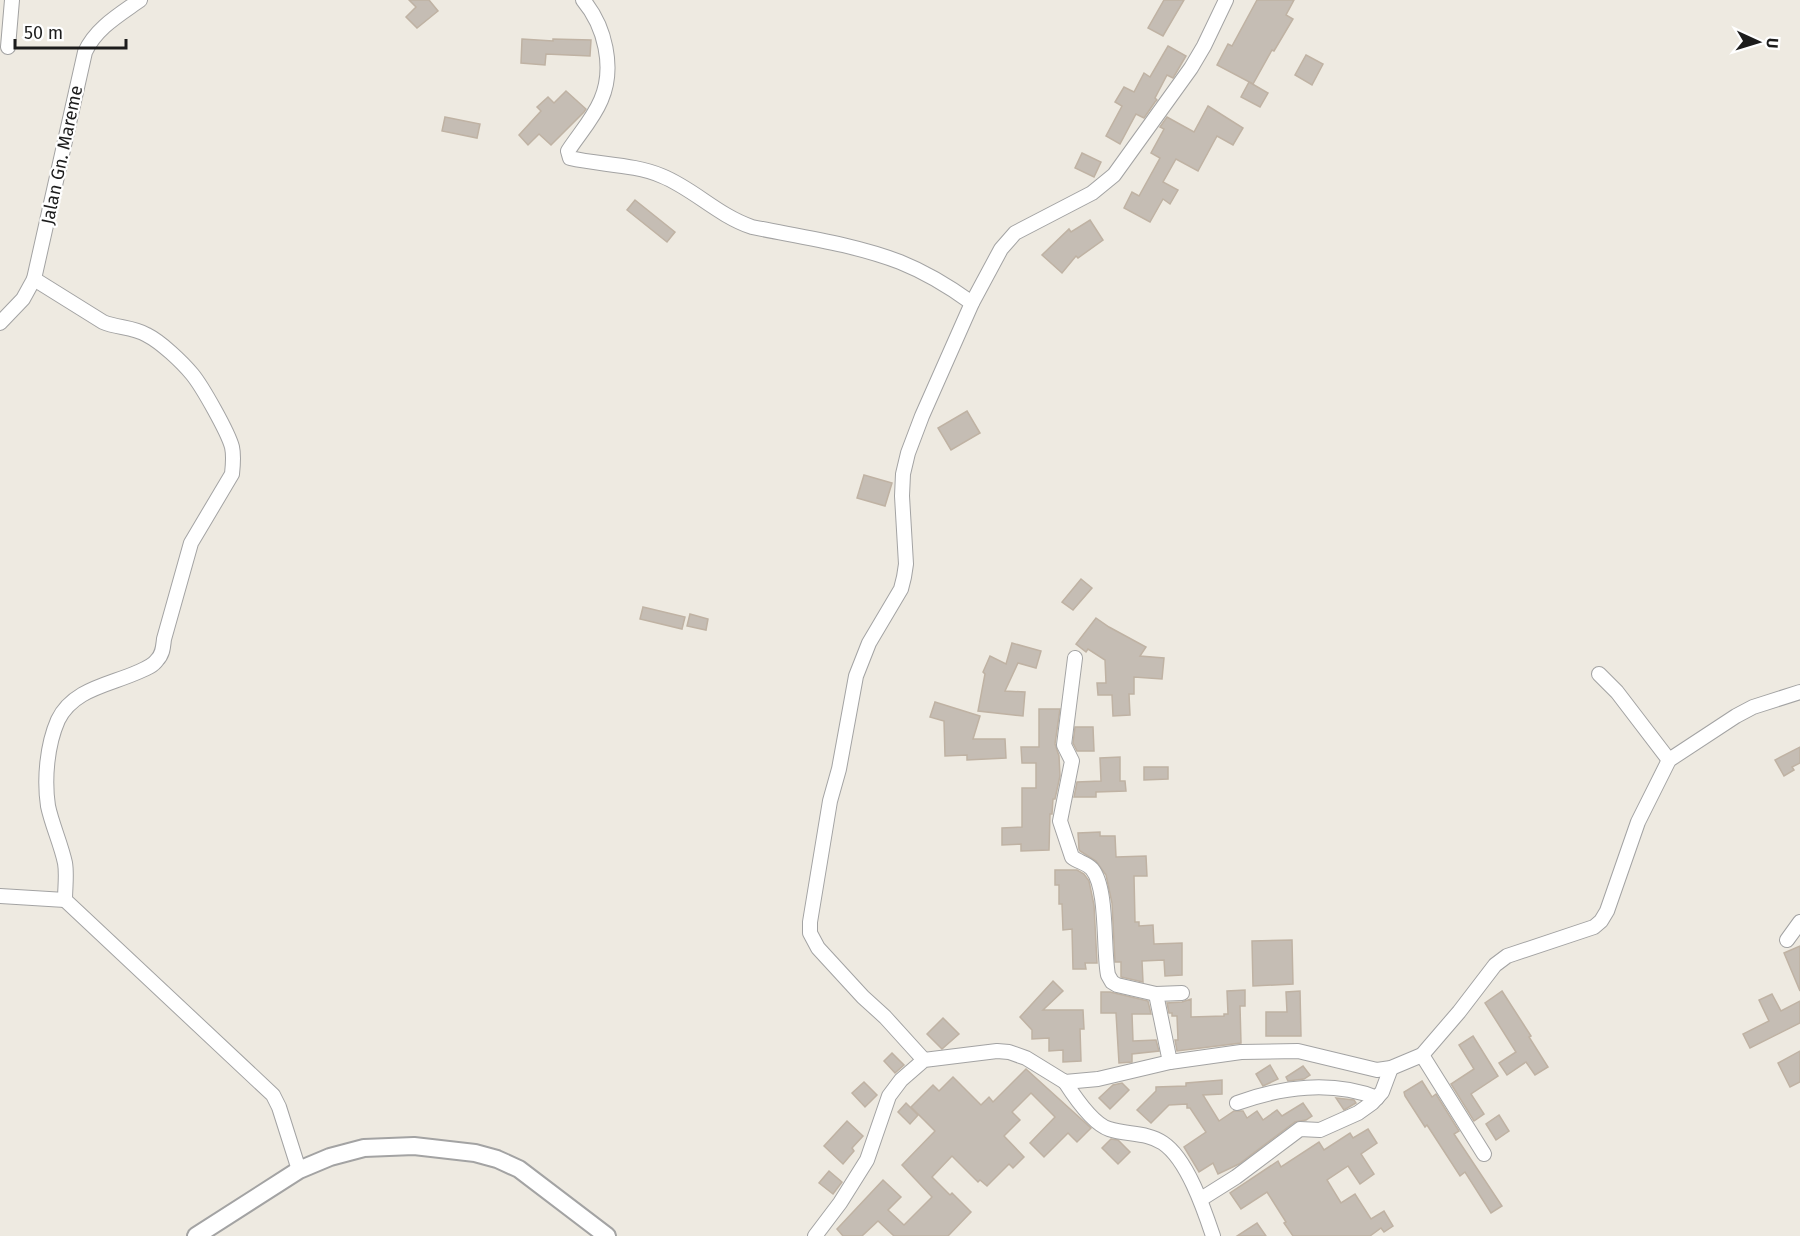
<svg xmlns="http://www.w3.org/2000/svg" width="1800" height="1236" font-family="'Fira Sans',sans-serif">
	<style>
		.building { fill: #c5bdb4; stroke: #bfb2a3; stroke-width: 1.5 }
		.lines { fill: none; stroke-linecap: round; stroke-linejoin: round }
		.minor-casing { stroke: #a3a3a3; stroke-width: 16 }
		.tertiary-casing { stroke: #a3a3a3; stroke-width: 20 }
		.minor { stroke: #fff; stroke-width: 14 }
		.tertiary { stroke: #fff; stroke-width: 16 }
		.labels { text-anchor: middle; stroke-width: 4.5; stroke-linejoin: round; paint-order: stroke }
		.street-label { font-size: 18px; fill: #1c1c1c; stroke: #fff }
	</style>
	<rect width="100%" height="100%" fill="#eeeae1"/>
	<g class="building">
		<polygon points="409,0 429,0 438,11 417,28 406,17 416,7"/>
		<polygon points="1164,0 1184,0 1163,36 1148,28"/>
		<polygon points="1257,0 1294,0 1286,15 1293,19 1274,51 1272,50 1253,84 1217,65 1228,44 1232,46"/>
		<polygon points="522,39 553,41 553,39 591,40 590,56 546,54 545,65 521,63"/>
		<polygon points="1168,46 1186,56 1176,73 1173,78 1167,75 1155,98 1157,100 1155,102 1144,118 1136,114 1120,144 1106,136 1122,106 1115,102 1124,87 1134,92 1144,73 1150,77"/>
		<polygon points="1306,55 1323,64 1312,85 1295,75"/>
		<polygon points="1249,82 1268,93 1260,107 1241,97"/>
		<polygon points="566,91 586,109 584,112 551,145 539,134 528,145 519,135 541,111 537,107 548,97 554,103"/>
		<polygon points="1208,106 1243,128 1233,145 1217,136 1198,171 1176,159 1163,182 1178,190 1170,204 1163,199 1150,222 1124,208 1132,192 1139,196 1160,158 1151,153 1164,129 1160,127 1167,117 1194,132"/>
		<polygon points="445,117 480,124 477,138 442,131"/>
		<polygon points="1082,153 1101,162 1094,177 1075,168"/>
		<polygon points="635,200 675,232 667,242 627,210"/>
		<polygon points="1090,220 1103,240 1078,258 1076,256 1062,273 1042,255 1069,229 1071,232"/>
		<polygon points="967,411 980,433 951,450 938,428"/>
		<polygon points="864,475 892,483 885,506 857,498"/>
		<polygon points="1081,579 1092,588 1073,610 1062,602"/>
		<polygon points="643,607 685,617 682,629 640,619"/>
		<polygon points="690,614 708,619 706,630 687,626"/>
		<polygon points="1096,618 1109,627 1146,647 1140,656 1164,658 1162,679 1134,677 1134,694 1129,694 1130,715 1113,716 1112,695 1098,695 1097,683 1106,683 1105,660 1088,649 1086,652 1076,644"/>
		<polygon points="1012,643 1041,651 1036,668 1018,663 1005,691 1025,692 1023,716 978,711 985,674 983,672 990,656 1006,664"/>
		<polygon points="935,702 980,716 973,739 1005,739 1006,758 967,760 967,755 945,756 944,721 930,717"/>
		<polygon points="1039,709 1060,709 1055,744 1059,756 1060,776 1055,799 1053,799 1052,814 1050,814 1049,850 1021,851 1021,844 1002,845 1002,828 1022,827 1022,788 1036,788 1036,763 1022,763 1021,747 1039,747"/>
		<polygon points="1075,727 1093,727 1094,751 1077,751 1073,743"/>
		<polygon points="1800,747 1800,763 1792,767 1794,770 1784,776 1775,760"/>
		<polygon points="1120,757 1120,781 1125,781 1126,791 1096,792 1096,797 1074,797 1077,782 1101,781 1100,758"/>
		<polygon points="1144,767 1168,767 1168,779 1144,780"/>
		<polygon points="1100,832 1100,836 1115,836 1116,857 1146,856 1147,876 1134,876 1135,922 1139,922 1139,926 1153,925 1154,944 1182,943 1182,975 1165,976 1164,960 1142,961 1143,982 1121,977 1121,962 1115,962 1112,903 1106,875 1096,861 1080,851 1079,849 1078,833"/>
		<polygon points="1055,870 1077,870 1084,874 1089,881 1094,905 1097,963 1085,963 1086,969 1073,969 1072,929 1063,930 1062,904 1059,904 1059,885 1055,885"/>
		<polygon points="1292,940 1293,984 1253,986 1252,941"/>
		<polygon points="1800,946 1800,991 1784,953"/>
		<polygon points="1053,981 1063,991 1043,1010 1083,1010 1084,1029 1080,1029 1081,1061 1063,1062 1063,1050 1049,1051 1049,1038 1032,1039 1032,1030 1020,1017"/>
		<polygon points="1245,990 1245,1006 1240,1006 1241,1043 1177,1051 1175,1040 1178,1040 1177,1016 1172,1016 1172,1013 1169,1013 1167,1003 1182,1002 1191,999 1191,1017 1224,1016 1224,1014 1228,1014 1227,991"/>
		<polygon points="1300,991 1301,1036 1266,1036 1266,1012 1287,1012 1286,992"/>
		<polygon points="1502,991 1531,1036 1529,1037 1548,1067 1535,1075 1526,1062 1507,1075 1499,1063 1516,1052 1485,1003"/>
		<polygon points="1101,992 1110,992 1148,1001 1151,1014 1132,1014 1133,1041 1156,1040 1159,1051 1132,1054 1132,1062 1119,1063 1116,1013 1101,1013"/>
		<polygon points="1772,994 1781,1011 1800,1001 1800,1023 1750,1048 1743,1034 1769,1021 1759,1000"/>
		<polygon points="943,1018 959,1034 942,1049 927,1034"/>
		<polygon points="1473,1036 1498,1076 1471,1094 1484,1114 1474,1121 1451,1084 1474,1069 1459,1045"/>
		<polygon points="1800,1051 1800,1082 1790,1087 1778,1063"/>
		<polygon points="892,1053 904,1065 895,1073 884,1061"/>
		<polygon points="1270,1065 1278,1079 1263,1086 1256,1074"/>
		<polygon points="1303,1066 1310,1075 1304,1079 1288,1081 1286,1077"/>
		<polygon points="1026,1069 1091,1128 1077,1142 1068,1133 1044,1157 1030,1143 1055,1117 1031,1093 1012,1112 1020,1120 1004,1136 1024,1157 1013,1168 1009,1164 987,1186 980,1180 978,1182 952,1156 932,1177 950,1195 952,1193 971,1212 948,1236 894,1236 878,1221 862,1236 843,1236 837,1229 883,1180 901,1197 888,1210 904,1225 932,1197 902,1165 935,1131 911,1107 933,1085 939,1091 953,1077 981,1105 989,1097 993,1102"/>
		<polygon points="1222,1080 1222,1094 1203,1095 1219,1121 1234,1111 1243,1111 1247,1118 1257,1111 1263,1120 1277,1110 1282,1116 1303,1103 1312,1116 1306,1120 1295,1122 1239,1164 1218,1174 1213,1163 1199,1172 1184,1147 1206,1132 1190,1108 1187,1108 1187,1104 1169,1105 1151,1123 1137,1110 1156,1091 1156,1087 1186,1086 1186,1083"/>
		<polygon points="1422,1081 1432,1097 1436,1094 1459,1131 1454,1134 1502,1206 1491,1213 1465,1172 1460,1176 1427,1125 1425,1127 1405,1096 1404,1092"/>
		<polygon points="864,1082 877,1095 865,1107 852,1093"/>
		<polygon points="1122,1083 1129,1090 1110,1109 1099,1098 1113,1085"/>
		<polygon points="1336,1098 1354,1100 1356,1103 1344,1110"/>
		<polygon points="906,1103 918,1115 910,1124 898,1112"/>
		<polygon points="1499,1115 1509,1131 1496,1140 1486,1124"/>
		<polygon points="847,1121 863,1136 852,1148 854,1151 843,1164 824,1146"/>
		<polygon points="1368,1129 1377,1143 1361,1154 1374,1174 1360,1184 1348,1166 1327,1180 1341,1203 1355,1194 1371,1219 1384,1211 1393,1226 1384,1232 1381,1228 1370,1236 1293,1236 1284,1223 1286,1222 1267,1192 1241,1209 1230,1193 1278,1161 1281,1167 1319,1142 1324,1150 1350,1133 1353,1138"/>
		<polygon points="1111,1139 1118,1140 1130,1152 1118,1164 1102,1148"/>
		<polygon points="829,1171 842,1182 833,1194 819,1183"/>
		<polygon points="1257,1223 1266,1236 1237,1236"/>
	</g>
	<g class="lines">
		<g class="minor-casing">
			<g id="minor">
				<path d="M583 0C605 26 615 68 601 100 593 119 579 134 568 151L570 158C600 165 634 164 662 176 694 189 717 215 752 227 801 237 853 244 900 262 925 272 950 287 972 303"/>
				<polyline points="8,47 12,0"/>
				<path d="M34 279 103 322C117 328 133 327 147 335 161 342 182 362 192 374 202 386 228 432 232 447 234 456 233 465 232 474L191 543 164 639C163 647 163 654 157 660 153 666 145 669 138 672 109 685 73 689 58 720 47 745 44 779 48 806 52 825 61 844 65 863 67 874 65 888 65 900L273 1095 279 1107 299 1170"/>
				<path d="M0 323 23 299 34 279 85 52C96 28 119 15 140 0"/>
				<path d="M1075 658 1064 745 1072 761 1060 821 1072 857C1078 862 1087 863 1092 869 1108 888 1103 949 1108 975L1112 982 1117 985 1156 994"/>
				<polyline points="1599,674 1617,692 1669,760"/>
				<polyline points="0,896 65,900"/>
				<polyline points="1787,940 1800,922"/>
				<polyline points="1422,1055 1484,1154"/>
				<polyline points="924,1060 885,1017 863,997 818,948 810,933 810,922 830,801 839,769 856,676 869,643 901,589 904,577 906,564 902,496 903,474 908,453 922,416 972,303 1001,249 1015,233 1092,193 1114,175 1191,68 1204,46 1226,0"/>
				<polyline points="1170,1062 1156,994 1182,993"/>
				<path d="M1065 1082C1074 1096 1093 1124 1109 1129 1127 1135 1147 1132 1163 1143 1187 1159 1204 1209 1213 1236"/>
				<path d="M1237 1103C1281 1087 1332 1080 1377 1098"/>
				<polyline points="1201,1199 1236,1177 1300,1129 1320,1130 1358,1113 1372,1103 1382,1092 1391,1068"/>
				<polyline points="815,1236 840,1203 867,1160 889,1096 901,1080 924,1060 997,1051 1009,1052 1026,1058 1065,1082 1098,1079 1170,1062 1241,1052 1298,1051 1377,1070 1391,1068 1422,1055 1459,1012 1495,965 1507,956 1594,927 1601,921 1607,911 1638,822 1669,760 1736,716 1753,707 1800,692"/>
			</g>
		</g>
		<g class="tertiary-casing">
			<polyline id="tertiary" points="196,1236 299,1170 330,1157 364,1148 414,1146 475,1153 497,1159 519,1169 607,1236"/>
		</g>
		<use href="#minor" class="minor"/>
		<use href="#tertiary" class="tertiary"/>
	</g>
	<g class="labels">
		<g class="street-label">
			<text transform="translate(62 155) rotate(-78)" y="6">Jalan Gn. Mareme</text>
		</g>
	</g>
	<g transform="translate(1758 42) rotate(94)" stroke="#ffffff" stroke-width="4.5" paint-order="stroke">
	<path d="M0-4.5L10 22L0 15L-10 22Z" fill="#1c1c1c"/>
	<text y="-9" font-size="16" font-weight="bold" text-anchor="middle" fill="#1c1c1c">U</text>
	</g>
	<path d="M15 39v9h111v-9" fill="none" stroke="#1c1c1c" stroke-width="3"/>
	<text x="24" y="39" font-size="18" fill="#1c1c1c" stroke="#ffffff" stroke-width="4.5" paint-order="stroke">50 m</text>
</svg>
